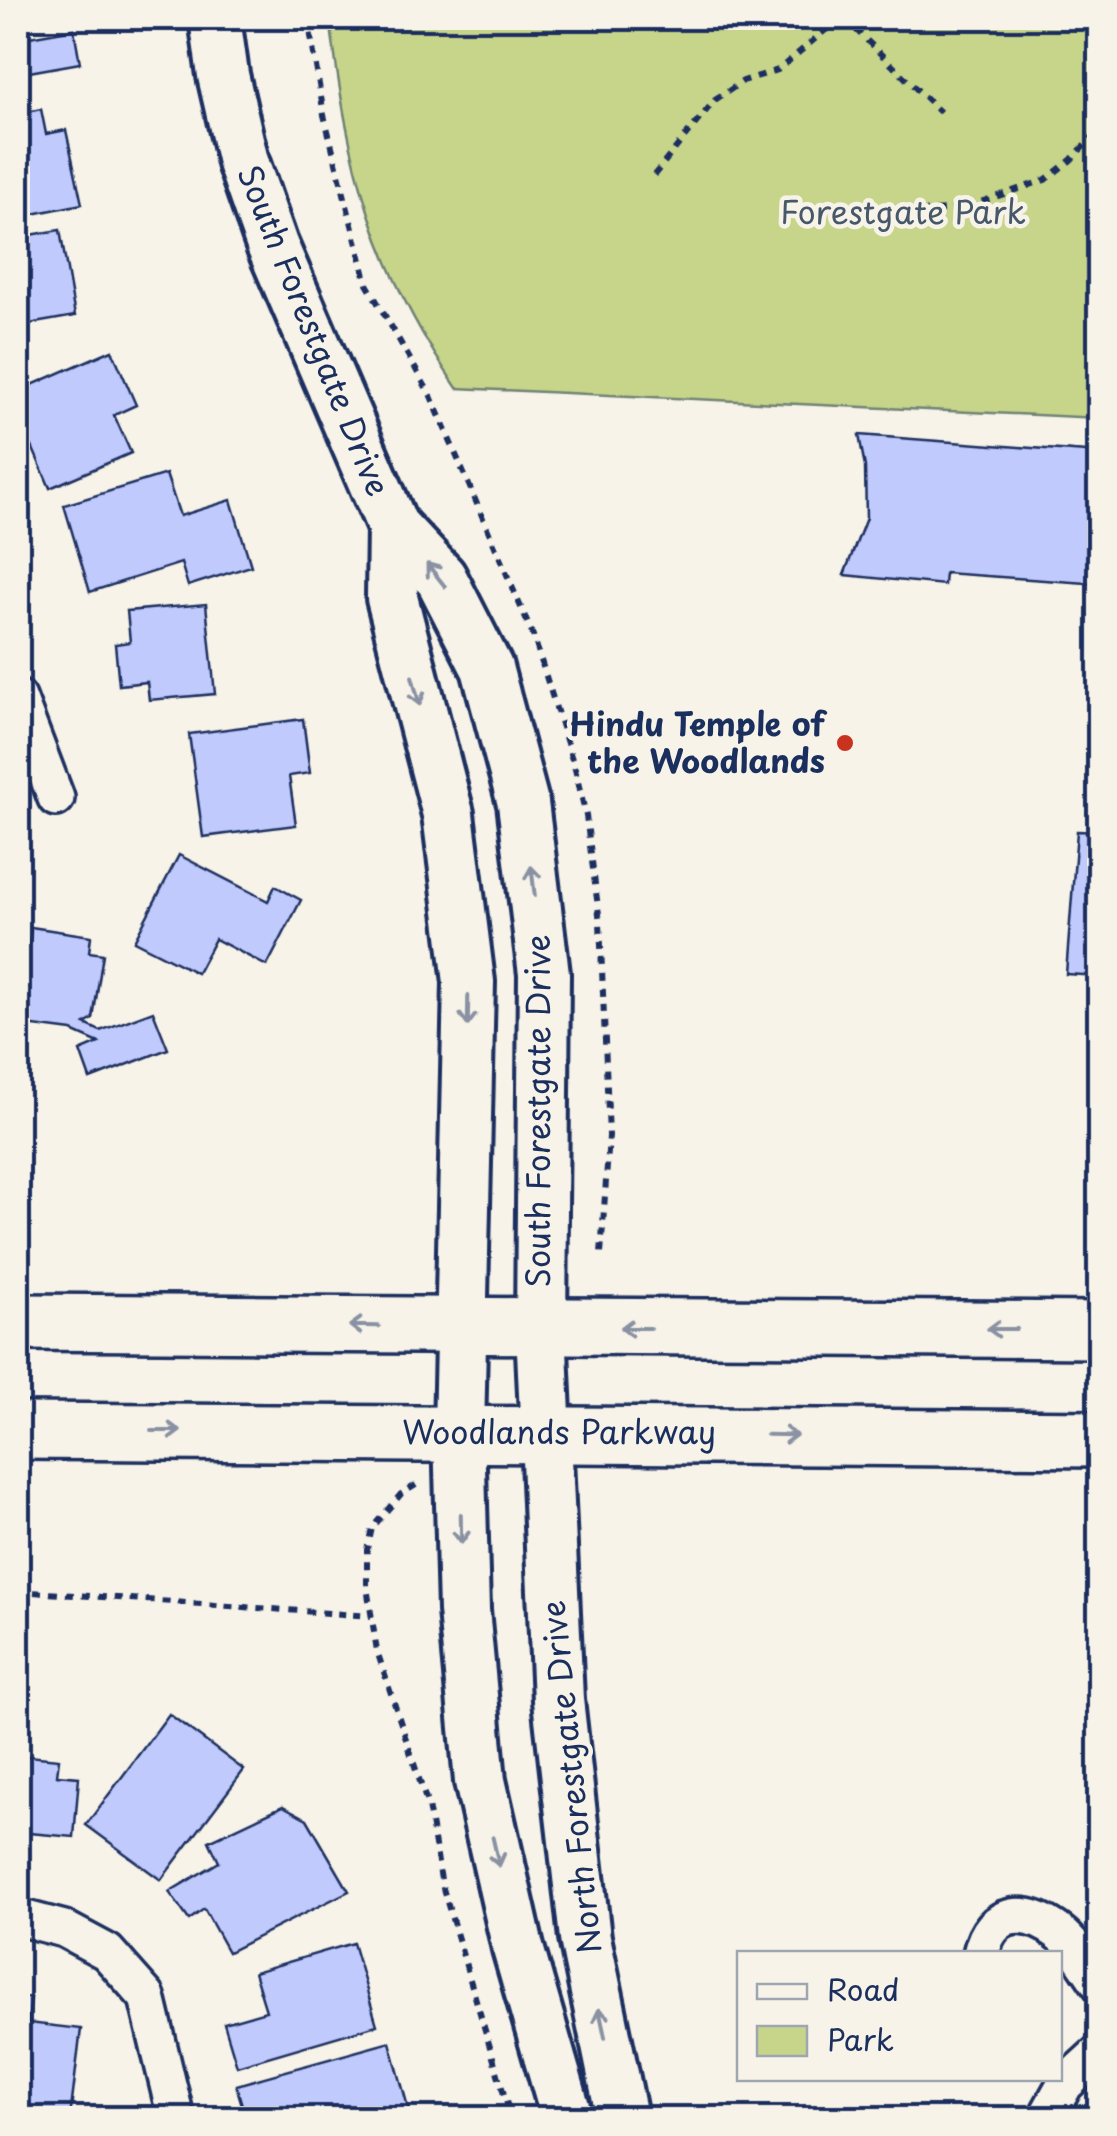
<svg xmlns="http://www.w3.org/2000/svg" width="1117" height="2136" font-family="'Playpen Sans',sans-serif">
	<style>
		.green { fill: #c6d589; stroke: #708274; stroke-width: 2.5 }
		.building { fill: #c0cafc; stroke: #1b2f5e; stroke-width: 2.5 }
		.lines { fill: none; stroke-linecap: round; stroke-linejoin: round }
		.street-casing { stroke: #1b2f5e; stroke-width: 42 }
		.secondary-casing { stroke: #1b2f5e; stroke-width: 58 }
		.primary-casing { stroke: #1b2f5e; stroke-width: 62 }
		.path { stroke: #1b2f5e; stroke-width: 6; stroke-dasharray: 8 8; stroke-linecap: butt }
		.street { stroke: #f7f3e8; stroke-width: 35 }
		.secondary { stroke: #f7f3e8; stroke-width: 50 }
		.primary { stroke: #f7f3e8; stroke-width: 55 }
		.oneway { stroke: #8991a3 }
		.poi-dot { fill: #c8321e; stroke: #f7f3e8; stroke-width: 4 }
		.labels { text-anchor: middle; stroke-width: 9; stroke-linejoin: round; paint-order: stroke }
		.park-label { font-size: 32px; fill: #465869; stroke: #f7f3e8 }
		.street-label { font-size: 32px; fill: #1b2f5e; stroke: #f7f3e8 }
		.poi-label { font-size: 32px; font-weight: bold; fill: #1b2f5e; stroke: #f7f3e8; text-anchor: end }
	</style>
	<rect width="100%" height="100%" fill="#f7f3e8"/>
	<filter id="ink" filterUnits="userSpaceOnUse"><feTurbulence type="fractalNoise" baseFrequency=".01" numOctaves="2"/><feDisplacementMap in="SourceGraphic" scale="20" xChannelSelector="R" yChannelSelector="G"/><feConvolveMatrix kernelMatrix="1 2 1 2 8 2 1 2 1" color-interpolation-filters="sRGB"/></filter>
	<g filter="url(#ink)">
		<path class="green" d="M330 18H1099V418L457 388C372 265 348 165 330 18Z"/>
		<g class="building">
			<polygon points="74,29 80,63 18,74 18,39"/>
			<polygon points="41,109 46,134 66,130 82,204 18,217 18,114"/>
			<polygon points="60,230 75,316 18,326 18,237"/>
			<polygon points="112,350 136,405 114,415 131,453 50,488 18,414 18,391"/>
			<polygon points="859,435 1100,453 1100,584 945,573 944,585 844,575 866,518 865,467"/>
			<polygon points="166,474 180,516 231,500 251,566 188,586 181,563 90,592 64,505"/>
			<polygon points="206,604 215,694 149,700 147,682 119,685 115,644 130,642 127,611"/>
			<polygon points="303,719 310,773 289,776 296,825 203,837 189,734"/>
			<polygon points="1077,831 1100,832 1100,976 1066,974"/>
			<polygon points="179,855 268,901 275,886 301,900 267,966 215,939 197,973 134,941"/>
			<polygon points="31,927 91,936 89,952 103,954 93,1019 85,1024 100,1031 153,1011 168,1049 90,1079 80,1051 99,1043 72,1031 18,1024 18,945 29,946"/>
			<polygon points="169,1714 244,1770 161,1880 86,1825"/>
			<polygon points="18,1755 59,1759 57,1775 79,1777 74,1837 18,1832"/>
			<polygon points="283,1806 307,1819 349,1891 228,1952 204,1909 189,1920 169,1892 219,1862 209,1841"/>
			<polygon points="353,1943 377,2025 237,2066 224,2023 266,2011 254,1972"/>
			<polygon points="18,1997 31,1998 28,2023 81,2029 70,2118 18,2116"/>
			<polygon points="390,2042 411,2118 246,2118 236,2085"/>
		</g>
		<g class="lines">
			<g class="street-casing">
				<g id="street">
					<polyline points="18,698 56,798"/>
					<polyline points="18,1917 64,1929 107,1952 147,1997 176,2118"/>
					<path d="M981 1954C991 1908 1027 1908 1060 1933 1076 1945 1088 1968 1100 1984"/>
					<polyline points="1046,2118 1065,2084 1100,2052"/>
				</g>
			</g>
			<g class="secondary-casing">
				<g id="secondary">
					<polyline points="215,18 223,75 243,162 272,245 393,527 441,578 487,668 523,803 544,974 541,1328 558,1700 585,1938 622,2118"/>
					<polyline points="393,527 392,598 448,814 469,982 459,1432 464,1610 480,1781 518,1948 567,2118"/>
				</g>
			</g>
			<g class="primary-casing">
				<g id="primary">
					<polyline points="18,1322 1100,1330"/>
					<polyline points="18,1431 1100,1439"/>
				</g>
			</g>
			<g class="path">
				<polyline points="308,18 324,115 367,284 431,396 534,638 575,769 586,816 600,922 609,1136 601,1254"/>
				<polyline points="532,18 565,24 604,18"/>
				<polyline points="844,18 940,112"/>
				<polyline points="654,175 715,100 743,81 778,70 840,18"/>
				<polyline points="919,212 960,209 1045,180 1071,160 1100,129"/>
				<polyline points="416,1485 401,1494 372,1528 367,1550 367,1587 377,1651 428,1806 442,1885 511,2118"/>
				<polyline points="18,1591 371,1616"/>
			</g>
			<use href="#street" class="street"/>
			<use href="#secondary" class="secondary"/>
			<use href="#primary" class="primary"/>
		</g>
		<defs><path id="oneway-shaft" d="M-6 0H5M1.5-3L5.5 0L1.5 3" fill="none" stroke-width="1.6" stroke-linecap="round" stroke-linejoin="round" transform="scale(2.5)"/></defs>
		<g class="oneway">
			<use href="#oneway-shaft" transform="translate(436 575) rotate(-128)"/>
			<use href="#oneway-shaft" transform="translate(416 691) rotate(75)"/>
			<use href="#oneway-shaft" transform="translate(533 881) rotate(-97)"/>
			<use href="#oneway-shaft" transform="translate(468 1011) rotate(91)"/>
			<use href="#oneway-shaft" transform="translate(364 1326) rotate(-179)"/>
			<use href="#oneway-shaft" transform="translate(635 1328) rotate(-180)"/>
			<use href="#oneway-shaft" transform="translate(1002 1329) rotate(-180)"/>
			<use href="#oneway-shaft" transform="translate(166 1431)"/>
			<use href="#oneway-shaft" transform="translate(782 1435) rotate(1)"/>
			<use href="#oneway-shaft" transform="translate(461 1529) rotate(89)"/>
			<use href="#oneway-shaft" transform="translate(496 1852) rotate(77)"/>
			<use href="#oneway-shaft" transform="translate(602 2023) rotate(-102)"/>
		</g>
	</g>
	<circle class="poi-dot" cx="845" cy="743" r="10"/>
	<g class="labels">
		<g class="park-label">
			<text x="903" y="224">Forestgate Park</text>
		</g>
		<g class="street-label">
			<text transform="translate(313 331) rotate(68)" y="11">South Forestgate Drive</text>
			<text transform="translate(539 1111) rotate(-90)" y="11">South Forestgate Drive</text>
			<text x="559" y="1444">Woodlands Parkway</text>
			<text transform="translate(572 1777) rotate(-96)" y="11">North Forestgate Drive</text>
		</g>
		<g class="poi-label">
			<text x="825" y="736">Hindu Temple of<tspan x="825" dy="37">the Woodlands</tspan></text>
		</g>
	</g>
	<rect width="1117" height="2136" fill="none" stroke="#f7f3e8" stroke-width="60"/>
	<rect x="30" y="30" width="1057" height="2076" fill="none" stroke="#1b2f5e" stroke-width="4" filter="url(#ink)"/>
	<rect x="737" y="1951" width="325" height="130" fill="#f7f3e8" stroke="#9fa5b1" stroke-width="2.5"/>
	<rect x="757" y="1984" width="50" height="15" fill="#f7f3e8" stroke="#9fa5b1" stroke-width="2.5"/>
	<text x="827" y="2001" font-size="30" fill="#1b2f5e">Road</text>
	<rect x="757" y="2026" width="50" height="30" fill="#c6d589" stroke="#9fa5b1" stroke-width="2.5"/>
	<text x="827" y="2051" font-size="30" fill="#1b2f5e">Park</text>
</svg>
